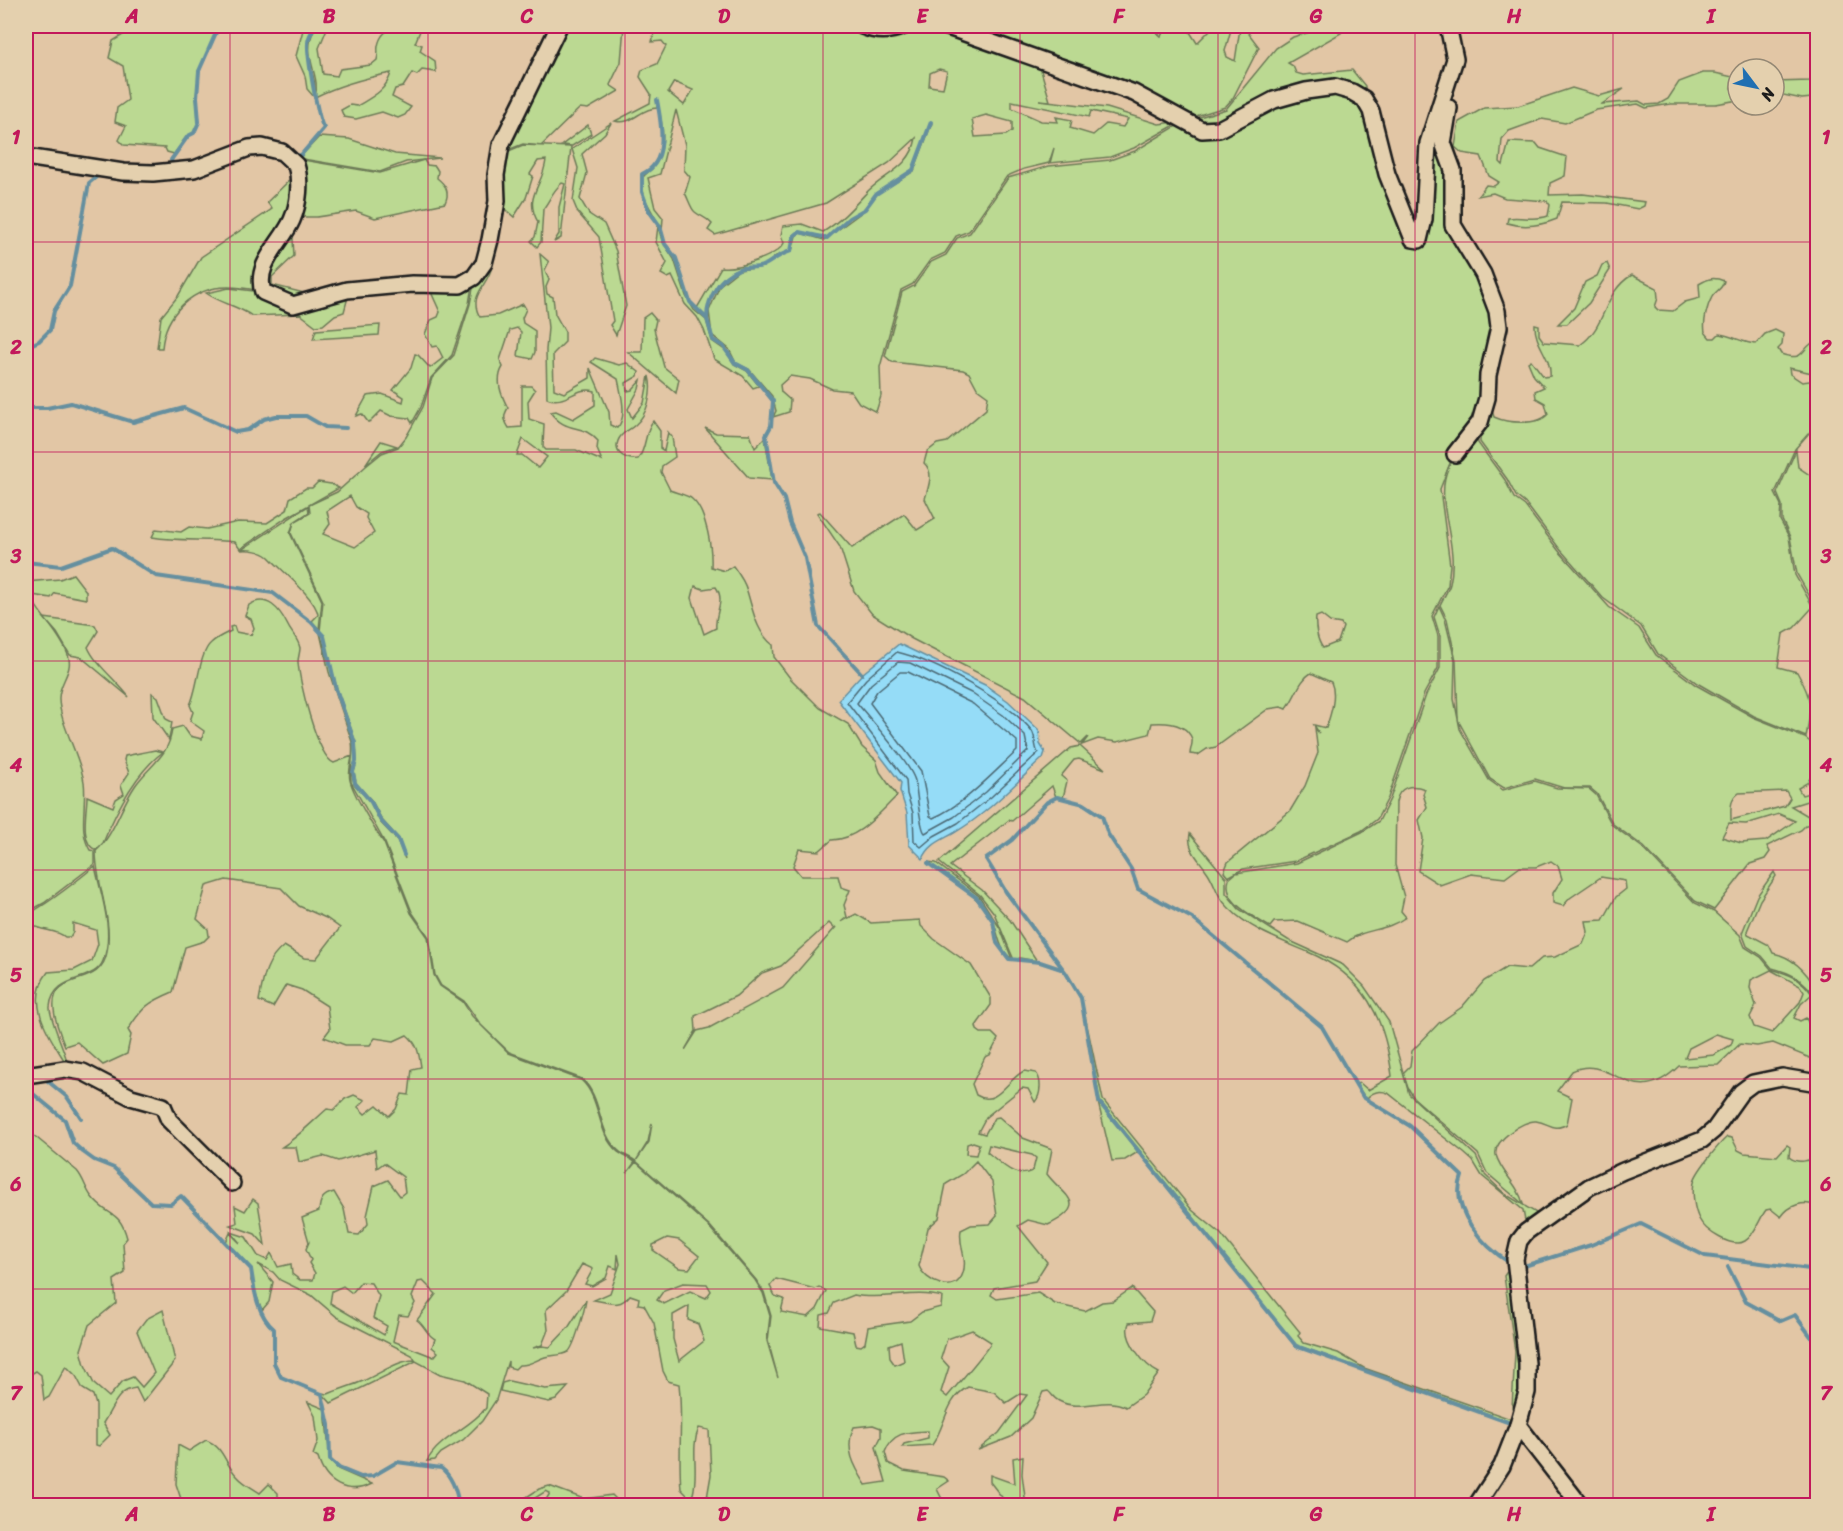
<svg xmlns="http://www.w3.org/2000/svg" width="1843" height="1531" font-family="Sriracha,sans-serif">
	<style>
		.green { fill: #bbd992; stroke: #6c7a57; stroke-width: 1.5; fill-rule: evenodd }
		.water { fill: #95dcf7; stroke: #658f9f; stroke-width: 1.5 }
		.lines { fill: none; stroke-linecap: round; stroke-linejoin: round }
		.shore { stroke: #4c6974; stroke-width: 1.5 }
		.stream { stroke: #658f9f; stroke-width: 4 }
		.minor-casing { stroke: #1c1c1c; stroke-width: 20 }
		.minor { stroke: #e4d0ae; stroke-width: 15 }
		.grid { fill: none; stroke: #c2185b; stroke-width: 1.5; stroke-opacity: 0.55 }
		.neatline { fill: none; stroke: #c2185b; stroke-width: 2 }
		.grid-label { font-size: 20px; text-anchor: middle; font-weight: bold; fill: #c2185b }
	</style>
	<rect width="100%" height="100%" fill="#e2c6a5"/>
	<filter id="ink" filterUnits="userSpaceOnUse"><feTurbulence type="fractalNoise" baseFrequency=".0167" numOctaves="2"/><feDisplacementMap in="SourceGraphic" scale="12" xChannelSelector="R" yChannelSelector="G"/><feConvolveMatrix kernelMatrix="1 2 1 2 8 2 1 2 1" color-interpolation-filters="sRGB"/></filter>
	<g filter="url(#ink)">
		<g class="green">
			<polygon points="137,26 219,26 199,71 196,97 199,122 193,133 187,136 174,154 167,152 165,148 124,145 119,140 126,126 115,122 117,108 128,100 123,66 109,58 113,41 123,35 128,28"/>
			<path d="M304 26H314C297 55 320 75 314 97L307 89 305 76 296 56Z"/>
			<path d="M316 26H328L319 48 323 74 337 76 340 69 371 65 377 60C379 54 377 51 378 46 382 24 404 25 422 26L415 43 422 45 420 51 435 61 436 72 422 70 417 75 412 73 403 87 395 89 392 97 411 107 405 115 398 118 382 112 356 119 344 117 341 110 350 105 357 106C372 97 386 91 391 73 365 78 339 85 315 97 322 74 299 56 316 26Z"/>
			<polygon points="560,26 624,26 621,62 610,85 619,91 588,109 580,108 541,146 523,144 500,153"/>
			<path d="M656 26H941L1040 67 1050 101 1039 100 1107 108 1159 124 1182 121 1134 148 1110 157 1050 163 1054 148 1049 163 1024 169 1007 176 969 231 956 236 945 253 930 260 913 284 901 290 880 367 881 396 876 412 859 403 851 391 832 389 810 379 790 376 780 385 781 392 790 400 789 412 773 417 776 411 772 396 749 369 736 363 729 349 712 335 709 311 720 285 739 270 763 267 776 256 792 251 796 236 800 233 824 240 866 209 877 194 914 171 932 123 913 170 876 193 865 208 849 218 828 237 799 232 795 236 791 250C778 254 771 263 762 266 755 268 746 265 739 268 720 275 708 298 707 317L697 308 721 267C736 269 777 257 784 243L781 235 783 226 802 224 823 232C841 221 854 206 868 191 886 173 911 167 916 138L889 163 826 203 715 235 708 230 712 224C705 216 701 217 695 212 691 209 688 198 685 193L690 177 684 170 685 145 676 110 660 174 648 178 655 208 663 218 662 230 644 197 642 179C644 174 648 173 652 169 669 148 662 122 657 99V108C640 108 632 126 615 121L650 103 651 94 640 77 642 70 657 64 666 46 662 41 652 42ZM939 69 947 71 943 88 929 86 930 73ZM674 82 693 90 684 105 668 92ZM1012 101 1089 117 1091 111 1128 119 1123 127 1106 124 1093 135 1070 128 1072 120 1056 117 1058 122 1041 121 1012 108ZM986 115 1012 122V131L1006 135 975 137 972 119Z"/>
			<polygon points="949,26 1149,26 1161,36 1167,26 1189,26 1188,29 1197,43 1214,26 1232,26 1225,51 1227,57 1235,61 1240,28 1238,26 1243,26 1259,47 1233,98 1225,107 1183,120"/>
			<polygon points="1331,26 1346,26 1341,33 1288,63 1293,66 1296,73 1303,75 1352,70 1365,86 1365,98 1306,90 1219,128 1186,121 1226,109 1276,48 1293,37"/>
			<polygon points="1812,56 1817,56 1817,102 1812,98 1802,99 1774,93 1774,82 1810,81 1814,76"/>
			<path d="M1703 73H1715L1733 77 1731 88 1738 89V100L1716 104H1671L1646 108 1638 104 1596 110 1565 123 1542 119 1509 131 1502 139 1500 162 1503 165 1509 142 1536 143 1540 148 1567 157 1565 176 1550 183 1549 195 1583 194 1645 202 1644 206 1638 209 1607 203 1562 202 1557 219C1540 226 1524 228 1507 223L1508 218C1522 216 1535 221 1548 216L1550 205 1547 201 1505 198 1493 193 1478 196 1486 185 1494 186 1499 182 1489 176 1481 156 1462 153 1455 147 1459 122 1484 108 1518 106 1572 88 1599 96 1624 89 1602 104 1639 101 1646 105 1659 104 1668 99 1679 82Z"/>
			<path d="M1455 82 1445 116 1449 216 1496 311 1485 398 1454 453 1440 489 1450 565 1448 585 1432 616 1438 636V668L1424 694 1388 798 1377 819 1361 831 1296 861 1243 869 1228 877 1224 872 1228 862 1290 811 1305 786 1318 753 1315 728 1319 733 1314 725 1326 728C1331 714 1337 695 1331 682L1311 673C1299 680 1295 699 1286 709L1281 707 1268 709 1216 747 1207 749 1198 755 1190 754C1190 749 1193 744 1192 739 1186 722 1165 722 1152 723L1149 734 1117 742 1098 739 1082 745 1088 737 1081 744 1025 697 912 639 872 614 854 591 840 547 817 513 820 512 852 548 904 514 917 530 935 519 925 499C928 487 935 473 924 463L927 452 937 444 947 442 986 409 988 396 977 388 969 373 963 370 892 362 885 356 902 292 914 286 931 262 946 255 957 238 970 233 1008 178 1049 166 1110 160 1135 151 1183 122 1202 131 1274 102 1335 89 1363 100 1420 241 1429 143ZM1321 615 1330 622 1341 624 1343 627 1338 642 1323 648C1317 641 1315 626 1316 617Z"/>
			<polygon points="611,123 605,133 582,154 587,173 580,199 589,214 604,224 616,251 626,306 616,335 610,325 613,321 599,237 578,213 573,201 578,168 572,149"/>
			<polygon points="588,125 591,134 572,146 562,145"/>
			<polygon points="319,137 349,139 395,154 440,158 406,162 380,172 291,157 302,155"/>
			<path d="M523 145 571 147 561 238 554 242 559 234V207L565 184 562 183C553 190 550 200 543 209L541 242 537 247 531 241 535 237 538 222C523 196 543 187 546 160L538 161 530 174 533 176 526 198 514 217 500 205 499 155Z"/>
			<path d="M291 158 380 173 424 160 427 165 435 166 438 171 437 178C446 185 450 192 445 203L375 218 356 211 317 217H305L296 213Z"/>
			<path d="M297 173 296 186 262 291C251 289 239 287 228 287 193 287 165 313 162 348H157L161 317 178 296 201 257 272 209 267 202Z"/>
			<polygon points="292,222 294,256 272,277 272,285 308,294 304,303 264,291 267,263"/>
			<polygon points="658,226 662,241 674,259 686,296 694,310 706,320 712,341 726,351 734,364 747,371 759,386 753,388 743,376 714,359 704,330 697,317 685,304 672,276 668,278 661,274 667,263 656,242"/>
			<path d="M540 254 549 262 545 270 549 280 546 287 547 294 553 297 555 314 565 332V342L553 354 554 389 564 393 590 378V368L609 412 610 425 617 428C628 417 621 394 618 379L591 362 595 358 619 365 627 363 639 372 638 376 626 383 627 391 632 390 641 380 639 389 628 409 632 418 644 403 649 376C653 392 648 414 635 425 629 431 621 432 618 441 613 455 628 460 638 459 647 448 644 432 653 421L660 431V448L664 451 668 432 672 437 675 457 662 466 661 472 670 490C676 493 688 495 692 499 707 512 712 549 711 567L725 571 733 566C739 574 745 582 747 591 753 610 756 632 773 645L774 657 790 678 820 708 848 724 862 747 876 760 880 772 897 796C878 814 859 839 832 840L819 851 799 849 793 866 801 876H838L841 887 850 890 844 905 847 917 841 922 856 914 871 923 920 920 921 926 934 939 971 965 991 998V1005L976 1026 977 1030 981 1033H992L998 1039 990 1055 985 1057 972 1084 976 1095C997 1108 1007 1079 1024 1071L1036 1073C1042 1080 1041 1095 1035 1102L1028 1089 1022 1088 986 1117 978 1132 985 1134 994 1118 999 1117 1023 1138 1052 1149 1047 1174C1062 1195 1092 1204 1048 1225L1028 1220 1018 1226 1047 1262 1035 1281 994 1288 991 1295 997 1299 1038 1293 1055 1304 1085 1311 1102 1302 1113 1301 1132 1288 1153 1312 1150 1321 1129 1323C1122 1339 1145 1366 1159 1373L1143 1395 1126 1407C1105 1395 1081 1413 1059 1401 1054 1399 1052 1394 1048 1391L1043 1392 1031 1418 1011 1437 978 1450 999 1433 1027 1395 1020 1394 1006 1403 994 1392 968 1387C945 1399 946 1426 932 1445L902 1447 904 1444 928 1438V1431C909 1432 893 1431 885 1452L888 1463 904 1471 944 1477 949 1481 937 1489 945 1505H699L700 1501 707 1498 711 1475 709 1430 699 1428C690 1448 699 1470 693 1494L689 1497 681 1489C678 1453 683 1419 679 1384L668 1381 663 1371 654 1323 644 1305 638 1304 639 1298 630 1295C619 1309 609 1302 594 1300L610 1293 620 1264 618 1254 617 1269 610 1266 606 1278 592 1286 585 1284 593 1269 582 1264 566 1291 546 1310 548 1330 542 1345 533 1348 542 1346 550 1347 568 1328 586 1300C585 1308 574 1349 568 1352 562 1356 552 1355 545 1357 535 1360 530 1366 519 1365L515 1369 508 1367V1361L496 1400 482 1421 463 1440 441 1453 435 1460 427 1461C440 1437 469 1429 486 1408L487 1394 465 1380 440 1374 416 1361 331 1403 322 1393 328 1394C339 1389 352 1386 363 1381 380 1374 397 1360 415 1360L412 1355 337 1317 311 1295 280 1280 273 1272 258 1264 273 1282 269 1302 262 1310 251 1281 252 1269 226 1242 230 1233 240 1243 231 1232 246 1237 258 1256 267 1260 271 1253 278 1267 291 1264 292 1274 300 1280H313L315 1273 309 1263 311 1260 306 1249 309 1242 302 1218 319 1211C320 1200 322 1195 334 1192L344 1209 349 1234 359 1235 368 1224 367 1216 374 1186 388 1180 400 1196 405 1192 403 1177 384 1163 377 1168 375 1150 338 1161 323 1156 299 1162 296 1147H282C299 1136 311 1123 327 1109L334 1110 345 1099 354 1095 365 1100 358 1107 365 1114 377 1105 389 1116 396 1109 402 1094 409 1095 412 1069 421 1067C419 1054 418 1044 407 1035L394 1041 375 1038 370 1045H345L324 1037 330 1029 327 1006 302 990 286 985 273 1007 259 1001C263 980 265 961 284 946L304 958 316 959 340 928 326 918 299 906 281 888 226 880 206 886 197 919 208 929 209 936 204 941 185 947 173 992C149 1002 142 1007 128 1030L131 1035 127 1054 103 1065 77 1042 65 1046C26 956 100 999 107 952 113 917 96 886 96 851 114 835 121 806 135 786 150 764 169 757 172 729L183 726 190 736 202 739 204 731 190 721 193 712 190 705C198 689 199 653 211 643 216 638 225 634 231 631L230 627 234 626 236 632 251 635 254 628 251 619 245 616 249 605C267 593 280 610 287 624 291 633 298 638 300 648 300 653 298 657 298 662 299 680 317 757 334 763L352 756C351 764 348 772 350 780 352 792 376 832 384 843L411 913 428 937 434 975 440 986 463 1002 472 1016 509 1053 581 1080C602 1099 596 1134 618 1152 623 1156 630 1158 635 1162L627 1173 636 1162 709 1227 755 1280 763 1293 770 1316 767 1341 778 1378 768 1341 771 1316 764 1292 756 1280 710 1226 636 1161 649 1142 652 1123 648 1142 636 1161C630 1157 623 1155 619 1151 597 1133 603 1098 582 1079L509 1052 481 1025 464 1001 441 986 435 975 429 937 412 912 385 843 351 782C350 768 354 756 352 742L329 672 320 633 354 744 355 761 352 773 354 784 370 802 380 822 397 840 405 859 399 839 382 820 372 801 356 783 354 772 357 761 356 743 337 689 324 636 320 631 323 601 291 533 294 522 310 513 309 505 337 492 366 466 382 453 398 447 406 437 423 407 432 378 454 355 470 304 475 278 490 265 492 266C489 285 467 295 480 317L498 315 523 304 526 309 522 318 523 323 535 331V352L532 359 518 356 521 332 517 328 510 330 500 360 503 367C495 380 501 395 508 408 503 416 504 420 509 428L522 427V386H531L535 390 528 401 529 419 544 424 543 447 546 450H576L602 461 597 449 598 441C582 422 567 435 550 412L556 411 573 419 595 405V391C577 385 565 406 547 398L546 350 548 328ZM523 439 547 457 538 468 522 455H517ZM350 496 356 507 367 514 366 518 374 533 355 547 323 534 330 524 327 511ZM695 586 703 589 716 587C726 602 714 612 716 628L704 634 692 598ZM829 923 834 928 836 927 783 988 709 1028 697 1031 685 1050 696 1031 695 1016 736 996 762 973 781 966ZM973 1142 979 1144 976 1155 966 1154 967 1144ZM989 1145 1032 1155 1036 1158 1033 1170C1017 1182 999 1161 987 1152ZM976 1161 992 1182 997 1216 990 1224 971 1225 961 1230C958 1245 968 1258 963 1273 956 1296 925 1282 919 1266L928 1228 939 1218 946 1184 963 1174ZM667 1238 679 1240 699 1256 689 1269 679 1268 653 1250V1245ZM776 1279 815 1289 819 1287 826 1291 817 1309 808 1317 781 1312 784 1299 775 1296 770 1286ZM423 1281 436 1294 417 1320C425 1326 426 1334 435 1339L432 1347 438 1352 434 1357 393 1341 399 1315 408 1316 415 1303 412 1297 418 1282ZM361 1282 371 1283 379 1296 373 1318 387 1326 384 1335 330 1303 332 1291 343 1286 352 1293ZM683 1283 707 1284 711 1291 706 1298 690 1291 664 1304 657 1300 664 1290ZM854 1295C883 1301 915 1289 942 1297L941 1307 922 1312 910 1321 868 1327 865 1343 861 1346 856 1345 853 1332 820 1326 821 1315 829 1313 834 1303ZM689 1306 688 1320 698 1324 704 1341 679 1361 673 1339V1315ZM972 1330 991 1342C988 1350 955 1387 947 1397L941 1392 949 1367 941 1358 947 1339ZM901 1341 904 1361 895 1365 890 1358 889 1345ZM873 1425 881 1428V1437L876 1447 886 1482 866 1485C854 1466 844 1449 854 1427Z"/>
			<polygon points="1607,263 1610,270 1589,303 1567,324 1558,324 1574,308 1585,282 1597,276 1602,265"/>
			<path d="M1632 275 1657 288 1658 298 1655 307 1658 310 1673 311 1685 302 1700 298 1699 284C1709 278 1714 277 1724 281 1722 290 1716 290 1712 297 1707 306 1703 322 1705 332L1710 338H1715L1719 334C1732 335 1742 343 1756 344L1765 334 1775 330 1783 334 1782 345 1778 349 1781 354C1803 361 1799 353 1812 343L1817 357V374L1789 368 1790 374 1802 382 1817 380V424L1795 449 1775 493 1781 505 1780 520 1789 537 1795 575 1813 607 1794 628 1783 634 1778 667 1797 672C1813 700 1812 706 1806 737L1754 716 1697 683 1658 654 1641 626 1603 598 1559 548 1527 505 1516 496 1507 479 1480 442 1481 422 1489 399 1494 417C1507 423 1538 426 1548 414L1545 403 1536 398 1535 391 1544 387 1534 376 1528 362 1531 360 1544 377 1550 376C1552 357 1534 345 1535 324L1539 325V335L1544 342 1580 345C1607 327 1602 293 1632 275Z"/>
			<path d="M473 279 469 304 452 355 431 378 421 407 412 423 409 418 391 416 381 411 371 421 368 422 362 414 356 416 367 396 382 394 403 402 404 397 393 390 411 368 415 354 418 355 430 368 443 358 437 346 432 347 425 334 431 320 438 317 440 312 431 292 410 289 349 293 344 312 335 315 323 325 316 326 300 314 252 316C238 306 220 303 206 293L229 288 262 292 293 306 348 291 412 285 460 286Z"/>
			<polygon points="650,313 656,320 654,329 664,367 679,379 676,393 628,352 642,352 643,318"/>
			<polygon points="380,325 379,335 313,339 316,330"/>
			<polygon points="705,428 716,433 750,434 755,448 765,438 772,480 749,478"/>
			<path d="M1477 437 1478 443 1505 480 1514 498 1525 506 1558 550 1609 607 1639 628 1656 655 1696 685 1753 717 1805 738 1817 747V774H1813L1807 783 1798 788 1802 795 1817 791V798L1791 806 1808 816 1817 817V824L1806 825 1801 830 1767 846 1770 852 1765 859 1750 864 1714 910 1695 901 1644 847 1613 824 1597 794 1590 788H1564L1535 779 1504 788 1490 779 1458 720 1456 660 1447 619 1440 605C1443 598 1448 591 1450 584 1463 529 1413 477 1477 437ZM1786 791 1790 798 1785 806 1731 820C1731 808 1729 801 1739 793ZM1779 814 1795 821 1766 841 1741 843 1722 837 1729 823 1746 824Z"/>
			<polygon points="381,441 397,446 382,451 365,465"/>
			<polygon points="1796,450 1798,467 1817,480 1817,609 1797,574 1790,537 1782,520 1782,505 1777,493"/>
			<path d="M318 482 331 484 339 488 286 518 240 549 235 542C207 538 180 542 152 537L156 529 181 532 189 527 207 529 238 522 267 523 287 510 290 498 306 488H312Z"/>
			<path d="M308 506 309 512 294 522 290 533 322 601 319 629 312 621 318 615C317 599 280 569 269 557 262 551 249 549 241 550Z"/>
			<polygon points="73,574 86,591 86,599 55,593 51,598 26,594 26,582 60,579"/>
			<path d="M26 596 33 601C43 619 61 635 68 655 74 671 59 682 59 698 59 723 80 755 84 782 87 803 78 832 90 850L95 851V864L44 903 26 913Z"/>
			<path d="M1439 606 1445 619 1455 660 1454 699 1460 729 1489 780 1503 790 1535 781 1557 788 1589 789 1596 795 1612 825 1643 848 1695 903 1714 912 1740 935 1745 947 1761 957 1771 969C1789 974 1801 978 1812 994L1801 1004 1794 1018 1800 1021 1806 1018 1810 1026 1817 1032V1061L1773 1043 1757 1046 1740 1044 1718 1065 1679 1066C1631 1114 1612 1052 1572 1071L1557 1091 1572 1098 1567 1124C1553 1132 1550 1123 1536 1121 1523 1120 1493 1141 1496 1155 1501 1173 1519 1185 1523 1204L1487 1173 1478 1154 1414 1098 1408 1088 1403 1073 1410 1066 1412 1051 1439 1023 1462 1007 1484 981 1507 967 1529 969 1542 958 1555 957 1583 944 1588 932 1586 921 1603 920 1616 897 1626 889 1625 881 1601 877 1570 898 1563 906 1553 903V893L1562 879 1558 866 1551 861 1536 867H1520L1505 878 1471 874 1440 885 1418 871 1423 838 1419 820 1427 807 1423 794 1425 789C1411 784 1399 786 1396 802L1395 865 1404 897 1401 911 1406 917C1384 933 1365 927 1347 942L1298 921 1274 922 1270 927C1253 916 1222 903 1229 879L1236 873 1297 863 1362 832 1379 821 1390 799 1426 695 1440 668V636L1434 617ZM1771 970 1800 986 1804 992 1800 1002 1772 1033 1754 1027 1750 1017 1756 1005 1750 988 1751 980ZM1716 1034 1733 1039 1731 1045 1714 1055 1685 1058 1689 1048Z"/>
			<path d="M44 618 95 625 98 631 88 647C95 664 117 681 129 697L81 657 70 655 57 633Z"/>
			<polygon points="152,693 158,697 166,719 172,722 169,740 153,717"/>
			<polygon points="1080,746 1105,769 1079,759 1074,760 1061,776 1067,781 1063,798 1056,797 1052,786 1012,821 1009,820 950,866 982,890 1010,920 1037,961 1020,958 1014,960 994,913 980,895 939,862 1071,748"/>
			<path d="M155 750 163 752C135 773 116 811 103 843L96 850C79 844 87 810 87 796L113 807 116 799 124 794 121 785 129 773 124 760 125 756Z"/>
			<path d="M1190 834 1226 878V893L1239 909 1288 940 1343 965 1364 986 1389 1022 1409 1094 1476 1156 1485 1175 1505 1194 1543 1217 1521 1236 1526 1363 1514 1435 1472 1502 1510 1435 1520 1390 1521 1229 1525 1221 1523 1210 1482 1176 1473 1161 1464 1153 1388 1093C1380 1090 1372 1092 1366 1099L1356 1084 1360 1083 1368 1090 1392 1076C1385 1018 1365 976 1308 952 1282 941 1249 929 1229 908 1215 895 1216 883 1206 870 1198 858 1187 849 1190 834Z"/>
			<path d="M927 862 936 863 979 896 1000 928 1012 959C996 947 1000 932 991 918 976 893 951 878 927 862Z"/>
			<path d="M95 866C101 895 115 932 103 961 95 983 53 973 50 1007 49 1018 66 1053 69 1068 52 1040 23 1004 48 972L74 970 92 961 98 944 96 930 73 923V932L70 937H65C57 930 41 931 30 924L26 926V915C45 906 78 880 95 866Z"/>
			<path d="M1774 872 1776 876 1760 900 1747 931 1748 934 1769 945 1773 953C1793 957 1807 972 1817 990L1816 997C1804 980 1792 973 1772 968L1762 956 1747 946 1742 933 1757 896Z"/>
			<path d="M1081 997 1103 1100 1192 1210 1220 1233 1300 1332 1298 1336 1304 1343 1338 1353 1364 1368 1508 1418 1512 1417 1515 1411 1512 1408 1515 1352 1504 1276 1508 1270C1516 1319 1530 1374 1513 1423L1296 1345 1100 1101Z"/>
			<polygon points="1098,1102 1138,1152 1125,1160 1112,1161"/>
			<path d="M26 1129 77 1171C84 1179 85 1188 91 1196 107 1218 119 1208 127 1238L123 1243 125 1273 114 1280 116 1303 89 1325 81 1350 85 1365 94 1384 109 1397 123 1381 133 1377 142 1387 154 1373 137 1331 146 1319 163 1310 175 1361 143 1402 136 1388C116 1390 113 1409 103 1423L110 1435 99 1446 96 1445V1405L93 1395 83 1389 76 1376 66 1366 49 1397 44 1400 41 1375 36 1371 26 1377Z"/>
			<path d="M1727 1137 1732 1138 1738 1150 1744 1153 1777 1156 1787 1145 1790 1147 1789 1157C1797 1164 1810 1162 1817 1154V1206C1804 1200 1789 1205 1781 1217L1771 1209 1766 1210C1759 1219 1755 1235 1745 1241 1732 1249 1705 1231 1699 1219 1694 1209 1692 1193 1694 1182 1695 1173 1719 1144 1727 1137Z"/>
			<polygon points="253,1199 258,1203 265,1245 255,1234 230,1225 237,1223 235,1206 245,1211"/>
			<polygon points="509,1381 545,1389 568,1387 556,1400 549,1402 500,1391 502,1383"/>
			<path d="M308 1402 325 1409 330 1461 338 1469 372 1484C347 1496 325 1483 318 1458L313 1455 318 1441 315 1416Z"/>
			<path d="M206 1440C224 1447 224 1463 237 1476 243 1483 252 1488 260 1493L269 1484 278 1493V1505H183L176 1484 178 1445 189 1451Z"/>
			<polygon points="1023,1456 1022,1474 1026,1505 1008,1505 990,1482 990,1475 1015,1484 1013,1458"/>
			<polygon points="549,1486 584,1499 612,1495 616,1499 612,1505 543,1505 550,1493 546,1491 524,1505 514,1505 539,1489"/>
		</g>
		<path class="water" d="M899 644 985 685 1008 701 1039 730 1040 744 1045 752 1043 758C1015 784 987 814 954 833 942 840 929 844 923 859L909 845 907 813 900 791 901 783 838 700 862 674Z"/>
		<g class="lines">
			<g class="shore">
				<path d="M897 652C932 660 1010 702 1032 731 1036 737 1034 746 1038 753L991 797 958 823 934 836 921 847 914 841 913 813 907 794 906 780 847 702 866 679Z"/>
				<path d="M898 662 910 663 971 693 1003 715 1025 736 1028 751 986 792 954 817 925 833C920 829 917 791 915 781 911 764 869 718 857 703L871 684Z"/>
				<path d="M900 672H908L973 704 1017 741V751C991 775 965 804 933 818L930 816 921 771 870 703 877 691Z"/>
			</g>
			<g class="stream">
				<path d="M657 100C661 123 670 162 642 174V192L649 211 660 226 665 244 676 258 690 302 707 319 713 340 723 346 735 363 748 370 773 401 771 426 766 435 774 483 784 499 790 523 805 558 818 626 862 674"/>
				<polyline points="26,109 26,136"/>
				<path d="M292 156 301 155 324 128C318 121 307 56 308 43 308 37 312 31 315 26"/>
				<polyline points="173,165 171,160 188,136 194,133 199,122 197,97 199,71 219,26"/>
				<path d="M707 318C707 298 720 276 739 269 746 266 755 269 762 266 771 263 777 255 791 251L794 236 799 232 827 238 849 218 865 209 876 194 913 170 931 122"/>
				<polyline points="26,347 39,341 50,330 54,311 70,286 89,183 100,174"/>
				<polyline points="26,408 47,408 71,403 133,422 184,408 236,432 248,430 264,419 276,416 306,416 325,427 346,428"/>
				<polyline points="26,562 61,566 112,548 156,576 273,593 311,622 324,636 336,689 355,743 356,761 353,772 355,783 371,802 381,821 398,839 404,855"/>
				<polyline points="928,863 977,898 993,921 997,943 1009,959 1040,962 1061,969"/>
				<polyline points="26,1062 34,1068"/>
				<polyline points="44,1078 67,1097 81,1118"/>
				<path d="M26 1088 65 1120 73 1143 83 1152 94 1160 114 1168 151 1203 171 1204 181 1196 251 1269C254 1289 257 1315 274 1329V1363L281 1377 322 1394 329 1425 330 1460 339 1468 361 1477 373 1476 397 1462 441 1468C453 1477 457 1492 459 1506"/>
				<polyline points="1521,1267 1591,1245 1641,1224 1705,1256 1818,1270"/>
				<polyline points="1728,1267 1746,1302 1781,1321 1795,1315 1818,1346"/>
				<path d="M1510 1278V1263C1484 1247 1449 1210 1462 1176L1410 1126 1363 1097 1322 1027 1192 918 1138 889 1131 869 1108 834 1102 816 1084 804 1057 797 1047 802 1012 840 986 859 1006 892 1066 973 1081 998 1099 1102 1296 1346 1513 1424"/>
				<polyline points="1486,1477 1498,1457"/>
			</g>
			<g class="minor-casing">
				<g id="minor">
					<path d="M862 26C877 32 889 32 904 26"/>
					<polyline points="945,26 1134,93 1202,130 1219,129 1274,100 1306,91 1335,87 1352,92 1364,99 1371,111 1387,174 1413,239 1419,240 1424,219 1428,143 1455,59 1448,26"/>
					<polyline points="1449,108 1443,143 1453,170 1453,225 1483,274 1497,311 1499,327 1488,375 1487,398 1480,422 1455,454"/>
					<path d="M26 157 123 172 153 173 194 169 249 148 262 147 282 152 296 165C301 181 299 204 292 220 282 243 254 264 263 292L293 305 347 290 412 284 460 285 474 277 484 263 490 240 497 201 496 175 501 145 559 26"/>
					<polyline points="26,1075 65,1069 83,1072 131,1097 163,1106 169,1120 232,1183"/>
					<polyline points="1476,1506 1502,1466 1518,1425"/>
					<polyline points="1581,1506 1518,1425 1527,1392 1527,1363 1515,1259 1519,1241 1526,1232 1589,1187 1623,1171 1702,1140 1714,1130 1741,1092 1753,1083 1782,1077 1818,1083"/>
				</g>
			</g>
			<use href="#minor" class="minor"/>
		</g>
	</g>
	<path class="grid" d="M230 26V1506M428 26V1506M625 26V1506M823 26V1506M1020 26V1506M1218 26V1506M1415 26V1506M1613 26V1506M26 242H1818M26 452H1818M26 661H1818M26 870H1818M26 1079H1818M26 1289H1818"/>
	<rect width="1843" height="1531" fill="none" stroke="#e4d0ae" stroke-width="66"/>
	<g transform="translate(1756 87) rotate(122)"><circle r="28" fill="#e4d0ae" stroke="#948874" stroke-width="1.5"/>
	<path d="M0-4.5L10 22L0 15L-10 22Z" fill="#1f6fb2"/>
	<text y="-9" font-size="16" font-weight="bold" text-anchor="middle" fill="#1c1c1c">N</text>
	</g>
	<rect x="33" y="33" width="1777" height="1465" class="neatline"/>
	<g class="grid-label">
		<text x="132" y="23">A</text>
		<text x="329" y="23">B</text>
		<text x="527" y="23">C</text>
		<text x="724" y="23">D</text>
		<text x="922" y="23">E</text>
		<text x="1119" y="23">F</text>
		<text x="1316" y="23">G</text>
		<text x="1514" y="23">H</text>
		<text x="1711" y="23">I</text>
		<text x="16" y="144">1</text>
		<text x="1826" y="144">1</text>
		<text x="16" y="354">2</text>
		<text x="1826" y="354">2</text>
		<text x="16" y="563">3</text>
		<text x="1826" y="563">3</text>
		<text x="16" y="772">4</text>
		<text x="1826" y="772">4</text>
		<text x="16" y="982">5</text>
		<text x="1826" y="982">5</text>
		<text x="16" y="1191">6</text>
		<text x="1826" y="1191">6</text>
		<text x="16" y="1400">7</text>
		<text x="1826" y="1400">7</text>
		<text x="132" y="1521">A</text>
		<text x="329" y="1521">B</text>
		<text x="527" y="1521">C</text>
		<text x="724" y="1521">D</text>
		<text x="922" y="1521">E</text>
		<text x="1119" y="1521">F</text>
		<text x="1316" y="1521">G</text>
		<text x="1514" y="1521">H</text>
		<text x="1711" y="1521">I</text>
	</g>
</svg>
